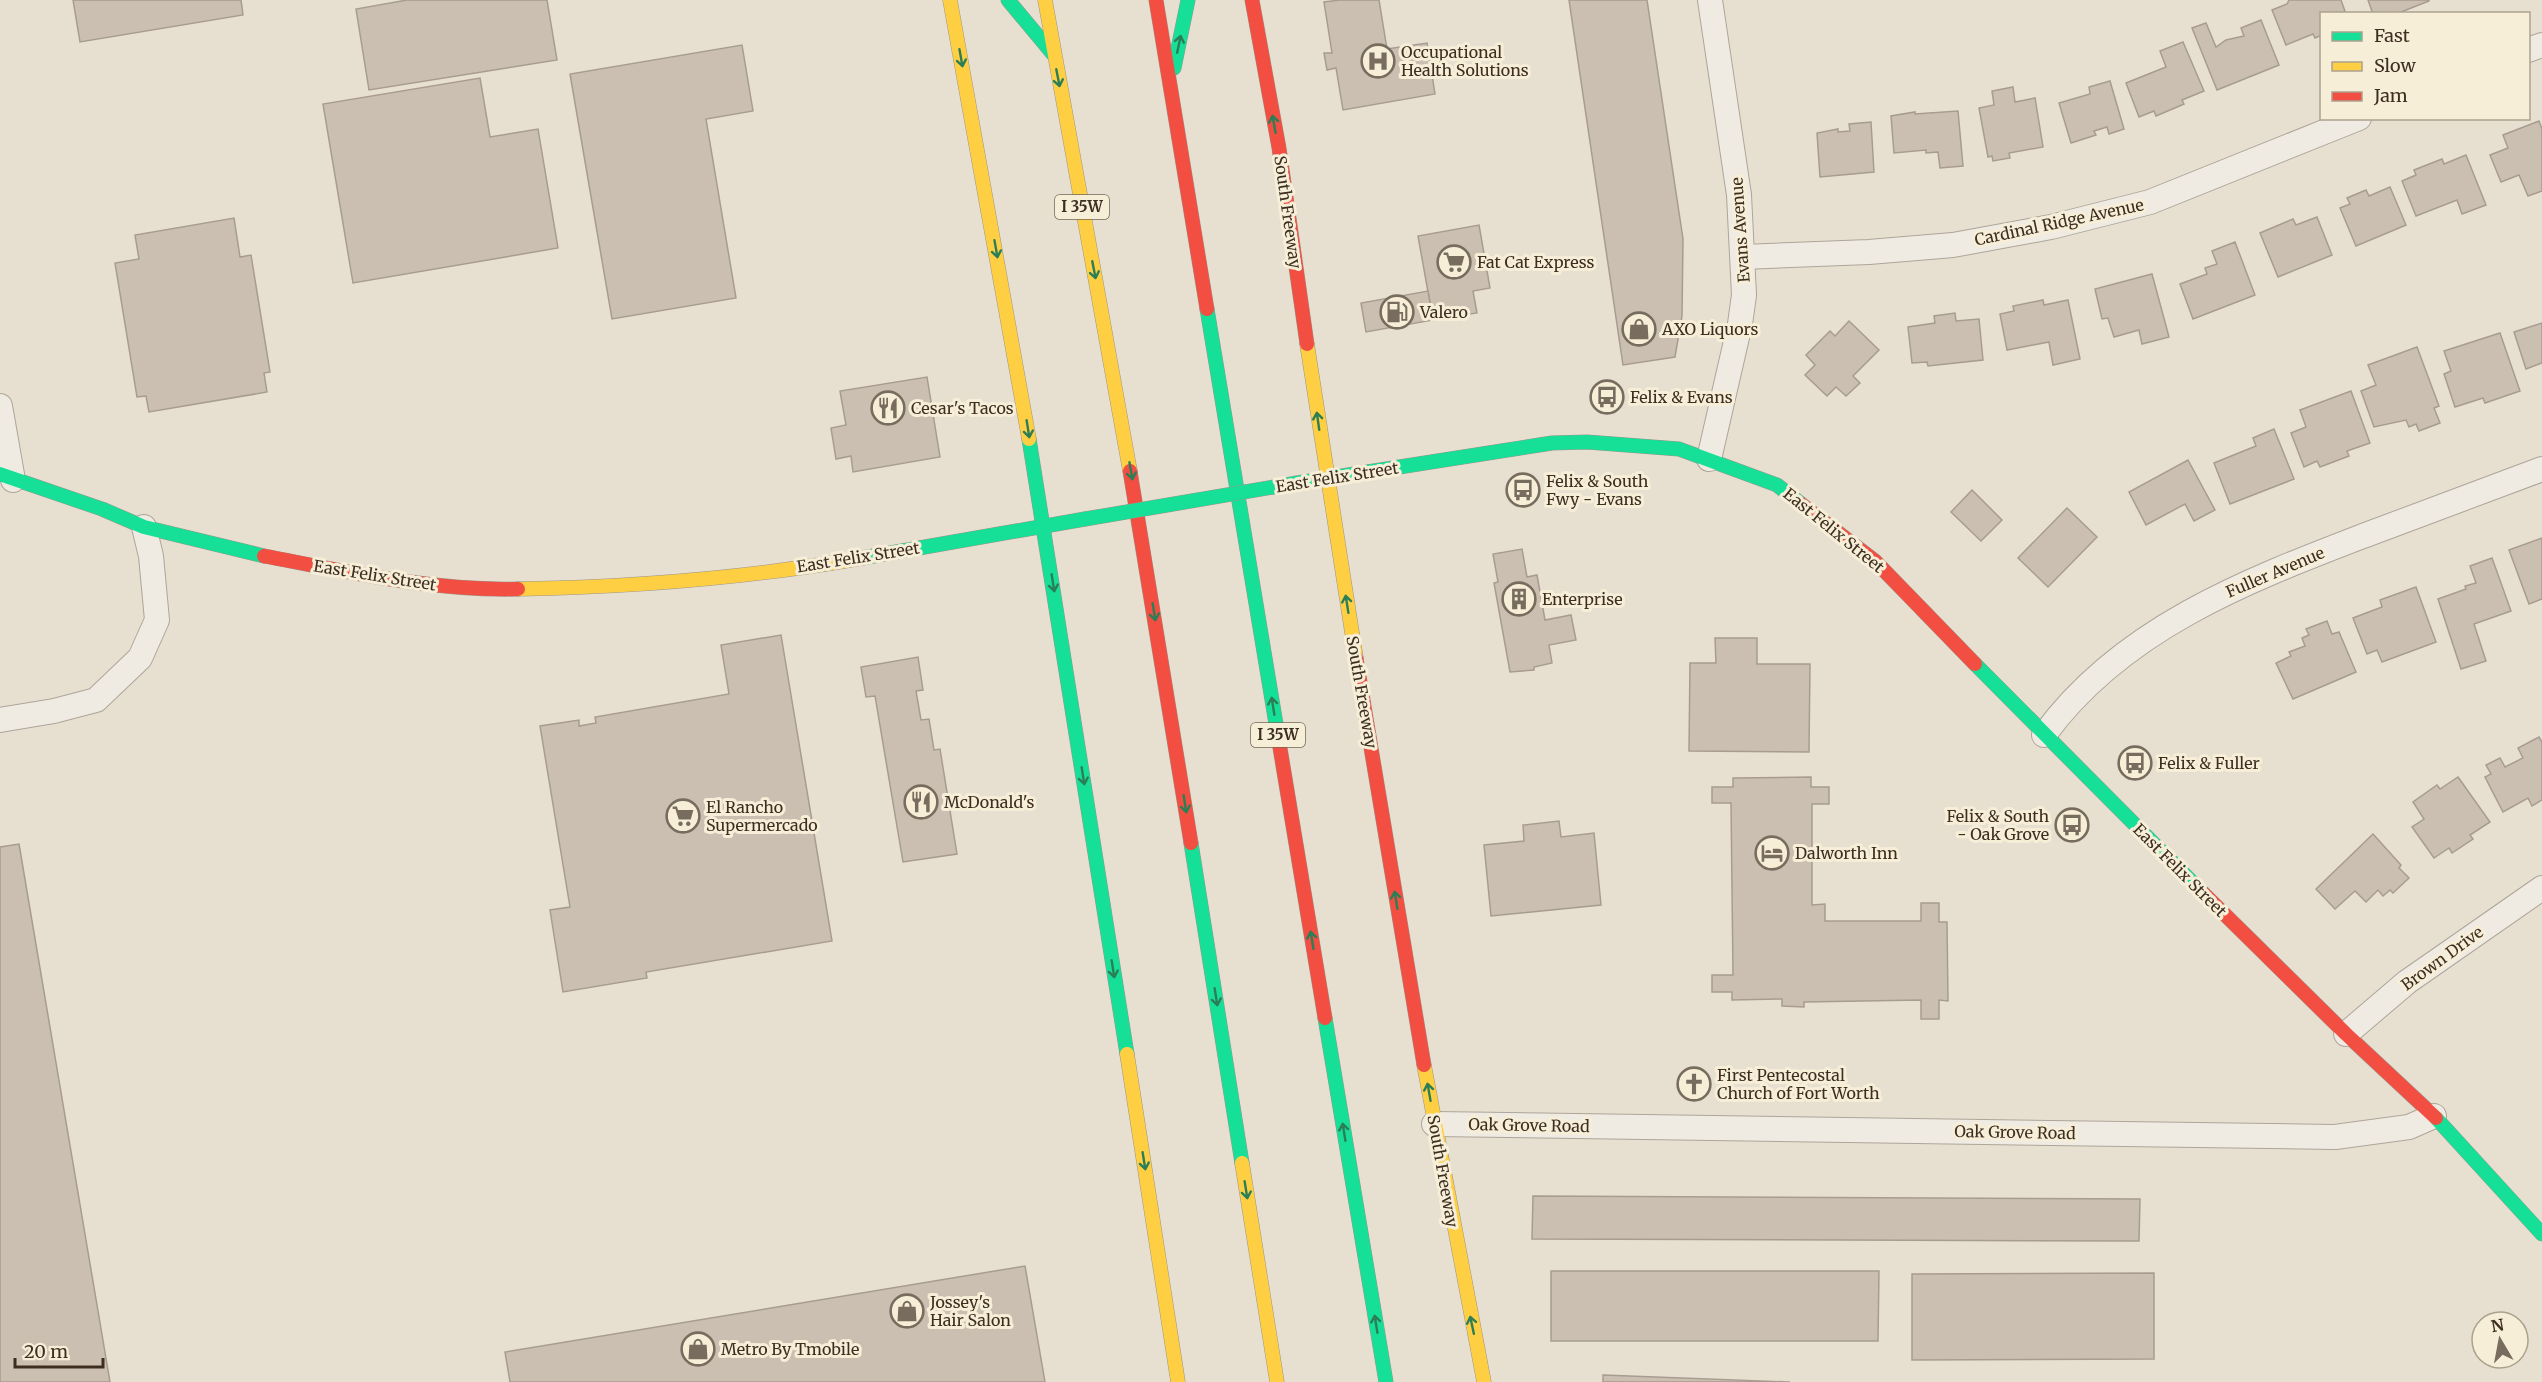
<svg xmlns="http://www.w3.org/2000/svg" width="2542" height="1382" font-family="Merriweather,serif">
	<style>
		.building { fill: #cbbfb2; stroke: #a89c90; stroke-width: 1.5 }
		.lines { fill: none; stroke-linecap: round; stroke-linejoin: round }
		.street-casing { stroke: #ada599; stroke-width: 26 }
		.fast-casing { stroke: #9c958a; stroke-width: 15 }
		.slow-casing { stroke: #9c958a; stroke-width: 15 }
		.jam-casing { stroke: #9c958a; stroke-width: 15 }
		.street { stroke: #efebe3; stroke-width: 24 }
		.fast { stroke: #16e098; stroke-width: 14 }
		.slow { stroke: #ffcf43; stroke-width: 14 }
		.jam { stroke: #f24e42; stroke-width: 14 }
		.fast-bridge-casing { stroke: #9c958a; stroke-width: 15; stroke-linecap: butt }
		.fast-bridge { stroke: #16e098; stroke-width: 14 }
		.oneway { stroke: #2b7e56 }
		.labels { text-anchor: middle; stroke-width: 6; stroke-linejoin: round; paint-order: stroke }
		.shield { fill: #f7eed8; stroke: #756857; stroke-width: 1.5 }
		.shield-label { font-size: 15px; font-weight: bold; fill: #3d2e20 }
		.poi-label { font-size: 16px; fill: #3d2e20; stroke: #f7eed8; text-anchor: start }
		.street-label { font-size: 16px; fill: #3d2e20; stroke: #f7eed8 }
	</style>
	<rect width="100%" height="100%" fill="#e7e0d1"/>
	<g class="building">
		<polygon points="73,0 241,0 243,15 80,42"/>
		<polygon points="547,0 557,60 369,90 356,9 407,0"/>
		<polygon points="1340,0 1379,0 1387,49 1427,43 1435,94 1343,110 1336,68 1327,70 1324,53 1332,53 1324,2"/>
		<polygon points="1569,0 1647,0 1683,239 1682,316 1675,357 1623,365"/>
		<polygon points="2289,0 2341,0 2346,14 2322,14 2322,35 2315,38 2313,34 2286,45 2272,10 2287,4"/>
		<polygon points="2368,0 2429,0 2429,1 2396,14 2373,14"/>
		<polygon points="2261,20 2279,65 2217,90 2192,28 2206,23 2216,47 2226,40 2244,36 2241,28"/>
		<polygon points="2183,42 2204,91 2182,100 2184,104 2156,116 2154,111 2139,117 2126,83 2166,67 2160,51"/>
		<polygon points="742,45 753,111 706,119 736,298 612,319 570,74"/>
		<polygon points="480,78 490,137 538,129 558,248 353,283 323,104"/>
		<polygon points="2110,81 2124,129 2109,134 2107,127 2094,131 2096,135 2071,143 2059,103 2090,94 2089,87"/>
		<polygon points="2013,87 2015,102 2035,98 2043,147 2009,153 2010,158 1993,161 1992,156 1988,157 1979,108 1994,105 1992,91"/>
		<polygon points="1958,111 1963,166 1940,168 1938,152 1926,153 1926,150 1894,153 1891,116 1915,112 1915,114"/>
		<polygon points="2539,121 2542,129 2542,191 2528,196 2519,175 2501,182 2490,155 2508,148 2503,135"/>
		<polygon points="1871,122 1874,172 1820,177 1817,133 1838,129 1838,132 1850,131 1849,124"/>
		<polygon points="2466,155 2486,205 2462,214 2457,200 2416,216 2402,181 2416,175 2414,170 2442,159 2444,164"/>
		<polygon points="2390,187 2406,225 2356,246 2340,208 2350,204 2347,198 2366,190 2369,196"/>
		<polygon points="2317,217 2332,255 2278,277 2260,233 2293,219 2296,225"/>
		<polygon points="234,218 240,257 251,255 270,372 264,373 267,392 149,412 146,396 137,397 115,263 139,259 135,235"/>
		<polygon points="1479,225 1490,288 1473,291 1477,313 1433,320 1418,236"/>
		<polygon points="2235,242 2255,295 2193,319 2180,284 2207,274 2205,268 2217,264 2212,251"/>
		<polygon points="2152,274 2169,337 2142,344 2139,330 2114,337 2108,318 2102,319 2095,289"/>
		<polygon points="1428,291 1433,320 1366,332 1361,303"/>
		<polygon points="2043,300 2044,305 2068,300 2080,359 2053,365 2049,342 2007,350 2000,314 2014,311 2013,306"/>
		<polygon points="1955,313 1956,321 1979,319 1983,360 1928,366 1927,362 1912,363 1908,327 1935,323 1934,316"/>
		<polygon points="1849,321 1879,350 1853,376 1860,383 1846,396 1836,387 1827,396 1805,375 1815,365 1806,355 1830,331 1835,336"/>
		<polygon points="2542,323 2542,363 2526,369 2514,332"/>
		<polygon points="2500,333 2520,391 2485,403 2483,398 2455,407 2444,374 2451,371 2444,351"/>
		<polygon points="2417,347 2439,406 2434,408 2440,423 2419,431 2416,424 2409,427 2406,420 2374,427 2361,391 2376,385 2368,365"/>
		<polygon points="927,377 940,457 853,472 851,456 836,459 831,428 846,425 840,391"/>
		<polygon points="2351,391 2370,443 2347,451 2349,456 2320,467 2317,461 2304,467 2291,433 2306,427 2300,410"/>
		<polygon points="2274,429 2294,479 2230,504 2214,463 2256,446 2253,438"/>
		<polygon points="2188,460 2215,510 2194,521 2185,504 2146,525 2129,492"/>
		<polygon points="1972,490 2002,520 1981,541 1951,512"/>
		<polygon points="2067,508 2097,537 2048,587 2018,558"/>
		<polygon points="2542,538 2542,599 2529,604 2509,550"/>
		<polygon points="1522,549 1527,577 1537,575 1545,620 1571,615 1576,640 1549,645 1552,663 1534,667 1534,670 1510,672 1494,583 1498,582 1493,554"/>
		<polygon points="2492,558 2511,611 2474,624 2486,661 2461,669 2438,599 2466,589 2465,586 2476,583 2470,566"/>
		<polygon points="2416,587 2436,642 2382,662 2377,650 2367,654 2353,618 2382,607 2380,600"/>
		<polygon points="2327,621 2332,634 2339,632 2356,672 2293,699 2276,663 2291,656 2289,652 2305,646 2302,638 2309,635 2306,629"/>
		<polygon points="781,635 832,941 646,972 647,978 563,992 550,910 570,907 540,726 579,720 579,726 596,723 595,717 729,694 721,645"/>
		<polygon points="1715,638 1757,638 1757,664 1810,664 1809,752 1689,751 1690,663 1716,663"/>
		<polygon points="918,657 923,690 916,691 921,720 929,719 934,750 940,749 957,854 903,862 875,696 866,697 861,667"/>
		<polygon points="2539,737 2542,742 2542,800 2532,806 2528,798 2503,812 2485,777 2491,774 2486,765 2500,758 2505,767 2523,758 2518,748"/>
		<polygon points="1811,777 1811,787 1829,787 1829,804 1812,804 1812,905 1825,904 1825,921 1921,921 1921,903 1939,903 1939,922 1947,922 1948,1001 1939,1000 1939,1019 1921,1019 1921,1000 1804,1002 1804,1007 1782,1006 1782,999 1732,1000 1732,992 1712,992 1712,975 1733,975 1731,803 1712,803 1712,787 1733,787 1733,778"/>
		<polygon points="2458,777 2490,822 2470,835 2473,839 2452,853 2449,848 2434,858 2412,827 2424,819 2413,802 2437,785 2440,789"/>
		<polygon points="1559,821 1561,837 1594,833 1601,905 1491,916 1484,845 1524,841 1523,825"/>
		<polygon points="2373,834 2401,865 2399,868 2409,878 2393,893 2390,890 2383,896 2378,890 2366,902 2355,891 2335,909 2316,889"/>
		<polygon points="19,844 110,1382 0,1382 0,847"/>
		<polygon points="1533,1196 2140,1199 2139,1241 1532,1239"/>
		<polygon points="1025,1266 1045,1382 510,1382 505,1352"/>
		<polygon points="1551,1271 1879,1271 1878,1341 1551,1341"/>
		<polygon points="2154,1273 2154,1359 1912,1360 1912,1274"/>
		<polygon points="1603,1375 1790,1382 1603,1382"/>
	</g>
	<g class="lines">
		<g class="street-casing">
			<g id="street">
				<polyline points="2528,50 2542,45"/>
				<polyline points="1743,257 1869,252 1953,245 2051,227 2150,202 2359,118"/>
				<polyline points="0,406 13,480"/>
				<polyline points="1709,459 1740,324 1744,295 1739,195 1710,0"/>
				<polyline points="0,720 54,711 96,700 140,658 157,620 151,556 144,527"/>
				<path d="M2044 735C2121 629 2246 581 2363 536 2423 514 2482 491 2542 469"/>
				<polyline points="2346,1034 2407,982 2542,888"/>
				<polyline points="1434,1124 2335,1137 2409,1127 2434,1116"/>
			</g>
		</g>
		<g class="fast-casing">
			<g id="fast">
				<polyline points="1008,0 1053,54"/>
				<polyline points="1174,68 1188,0"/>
				<polyline points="1207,309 1277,730"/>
				<polyline points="1029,439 1127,1054"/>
				<polyline points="0,474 102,509 144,527 264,556"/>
				<polyline points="1297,483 1552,443 1587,442 1679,449 1777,485 1801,504"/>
				<polyline points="862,558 1085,519"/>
				<polyline points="1975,664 2203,893"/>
				<polyline points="1191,843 1242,1163"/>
				<polyline points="1325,1018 1386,1382"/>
				<polyline points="2436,1118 2542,1234"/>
			</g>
		</g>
		<g class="slow-casing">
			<g id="slow">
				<polyline points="950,0 1029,439"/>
				<polyline points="1045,0 1130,471"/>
				<polyline points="1307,344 1356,658"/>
				<path d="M518 589C633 587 748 578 862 558"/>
				<polyline points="1127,1054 1178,1382"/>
				<polyline points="1424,1065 1484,1382"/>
				<polyline points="1242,1163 1277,1382"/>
			</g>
		</g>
		<g class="jam-casing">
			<g id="jam">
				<polyline points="1156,0 1207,309"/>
				<polyline points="1252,0 1279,148 1307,344"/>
				<polyline points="1130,471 1191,843"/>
				<polyline points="1801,504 1875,561 1975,664"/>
				<path d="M264 556C348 572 432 591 518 589"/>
				<polyline points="1356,658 1424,1065"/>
				<polyline points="1277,730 1325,1018"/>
				<polyline points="2203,893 2346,1034 2436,1118"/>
			</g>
		</g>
		<use href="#street" class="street"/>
		<use href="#fast" class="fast"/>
		<use href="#slow" class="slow"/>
		<use href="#jam" class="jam"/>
		<g class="fast-bridge-casing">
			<polyline id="fast-bridge" points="1085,519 1297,483"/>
		</g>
		<use href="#fast-bridge" class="fast-bridge"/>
	</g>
	<defs><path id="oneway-shaft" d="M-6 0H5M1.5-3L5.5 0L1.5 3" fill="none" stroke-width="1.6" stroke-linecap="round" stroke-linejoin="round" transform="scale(1.5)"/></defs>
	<g class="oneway">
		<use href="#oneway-shaft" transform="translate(1179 44) rotate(-78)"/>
		<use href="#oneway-shaft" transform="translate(961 58) rotate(80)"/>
		<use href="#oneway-shaft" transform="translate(1058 78) rotate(79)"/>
		<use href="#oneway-shaft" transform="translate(1274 124) rotate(-100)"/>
		<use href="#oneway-shaft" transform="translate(996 249) rotate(80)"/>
		<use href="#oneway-shaft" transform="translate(1094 270) rotate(79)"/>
		<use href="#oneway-shaft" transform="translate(1318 421) rotate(-98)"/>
		<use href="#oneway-shaft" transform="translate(1028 429) rotate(81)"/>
		<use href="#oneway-shaft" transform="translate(1131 471) rotate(80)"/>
		<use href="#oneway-shaft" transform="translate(1053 583) rotate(81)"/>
		<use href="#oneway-shaft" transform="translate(1347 604) rotate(-99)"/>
		<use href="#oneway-shaft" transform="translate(1154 612) rotate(81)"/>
		<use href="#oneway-shaft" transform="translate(1273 706) rotate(-99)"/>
		<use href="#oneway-shaft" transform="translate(1083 776) rotate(81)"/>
		<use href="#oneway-shaft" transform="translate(1185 804) rotate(81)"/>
		<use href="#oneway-shaft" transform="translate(1396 900) rotate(-99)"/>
		<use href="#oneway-shaft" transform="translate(1312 940) rotate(-99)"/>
		<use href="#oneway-shaft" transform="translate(1113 969) rotate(81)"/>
		<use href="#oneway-shaft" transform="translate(1216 997) rotate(81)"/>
		<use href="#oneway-shaft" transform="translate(1429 1092) rotate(-100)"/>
		<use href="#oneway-shaft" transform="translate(1344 1132) rotate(-99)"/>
		<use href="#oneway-shaft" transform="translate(1144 1161) rotate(81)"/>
		<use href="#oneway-shaft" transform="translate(1246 1190) rotate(81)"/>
		<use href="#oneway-shaft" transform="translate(1376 1324) rotate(-99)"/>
		<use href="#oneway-shaft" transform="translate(1472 1325) rotate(-102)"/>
	</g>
	<defs>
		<g id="hospital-ring" transform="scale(1.725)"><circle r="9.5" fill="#f7eed8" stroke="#786c5e" stroke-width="1.5"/><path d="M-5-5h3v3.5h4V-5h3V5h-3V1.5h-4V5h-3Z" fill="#786c5e"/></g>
		<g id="supermarket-ring" transform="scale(1.725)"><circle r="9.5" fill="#f7eed8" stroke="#786c5e" stroke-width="1.5"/><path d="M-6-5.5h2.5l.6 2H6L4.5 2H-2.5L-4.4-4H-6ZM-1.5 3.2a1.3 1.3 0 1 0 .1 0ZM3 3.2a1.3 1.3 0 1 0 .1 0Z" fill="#786c5e"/></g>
		<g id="fuel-ring" transform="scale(1.725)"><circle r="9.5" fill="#f7eed8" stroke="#786c5e" stroke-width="1.5"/><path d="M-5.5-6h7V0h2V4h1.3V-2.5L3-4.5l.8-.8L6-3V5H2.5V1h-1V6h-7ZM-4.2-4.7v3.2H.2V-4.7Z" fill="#786c5e"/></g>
		<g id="shop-ring" transform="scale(1.725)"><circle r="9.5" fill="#f7eed8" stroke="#786c5e" stroke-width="1.5"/><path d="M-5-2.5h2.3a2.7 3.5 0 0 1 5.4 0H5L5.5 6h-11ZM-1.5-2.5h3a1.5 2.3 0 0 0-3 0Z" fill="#786c5e"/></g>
		<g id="bus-ring" transform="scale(1.725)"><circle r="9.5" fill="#f7eed8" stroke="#786c5e" stroke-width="1.5"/><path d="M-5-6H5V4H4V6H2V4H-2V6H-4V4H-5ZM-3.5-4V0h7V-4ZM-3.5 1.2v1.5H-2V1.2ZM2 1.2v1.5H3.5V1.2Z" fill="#786c5e"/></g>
		<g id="restaurant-ring" transform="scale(1.725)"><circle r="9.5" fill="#f7eed8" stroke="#786c5e" stroke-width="1.5"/><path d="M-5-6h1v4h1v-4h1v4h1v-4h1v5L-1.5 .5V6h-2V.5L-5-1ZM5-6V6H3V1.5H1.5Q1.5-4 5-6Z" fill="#786c5e"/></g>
		<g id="building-ring" transform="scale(1.725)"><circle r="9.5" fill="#f7eed8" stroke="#786c5e" stroke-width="1.5"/><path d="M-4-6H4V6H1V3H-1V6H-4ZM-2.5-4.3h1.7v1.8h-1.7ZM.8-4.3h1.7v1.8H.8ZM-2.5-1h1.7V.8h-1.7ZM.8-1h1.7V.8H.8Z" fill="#786c5e"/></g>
		<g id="hotel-ring" transform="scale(1.725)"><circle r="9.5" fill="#f7eed8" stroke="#786c5e" stroke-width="1.5"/><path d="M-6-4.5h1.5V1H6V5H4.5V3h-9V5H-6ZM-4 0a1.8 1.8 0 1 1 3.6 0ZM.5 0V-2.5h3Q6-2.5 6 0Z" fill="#786c5e"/></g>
		<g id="church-ring" transform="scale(1.725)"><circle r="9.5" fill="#f7eed8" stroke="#786c5e" stroke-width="1.5"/><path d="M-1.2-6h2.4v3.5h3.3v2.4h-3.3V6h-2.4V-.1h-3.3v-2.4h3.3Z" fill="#786c5e"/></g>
	</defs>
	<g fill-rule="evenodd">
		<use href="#hospital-ring" x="1378" y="61"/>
		<use href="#supermarket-ring" x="1454" y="262"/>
		<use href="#fuel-ring" x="1397" y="312"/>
		<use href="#shop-ring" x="1639" y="329"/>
		<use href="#bus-ring" x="1607" y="397"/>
		<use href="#restaurant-ring" x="888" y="408"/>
		<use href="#bus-ring" x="1523" y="490"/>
		<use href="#building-ring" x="1519" y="599"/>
		<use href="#bus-ring" x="2135" y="763"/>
		<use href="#restaurant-ring" x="921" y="802"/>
		<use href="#supermarket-ring" x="683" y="816"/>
		<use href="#bus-ring" x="2072" y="825"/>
		<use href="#hotel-ring" x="1772" y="853"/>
		<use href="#church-ring" x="1694" y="1084"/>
		<use href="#shop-ring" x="907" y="1311"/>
		<use href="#shop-ring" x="698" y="1349"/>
	</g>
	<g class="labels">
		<g class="shield">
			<rect x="1055" y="195" width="54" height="24" rx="4.5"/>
			<rect x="1251" y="723" width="54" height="24" rx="4.5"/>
		</g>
		<g class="shield-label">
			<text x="1082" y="212">I 35W</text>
			<text x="1278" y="740">I 35W</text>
		</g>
		<g class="poi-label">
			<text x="1401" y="58">Occupational<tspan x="1401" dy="18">Health Solutions</tspan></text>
			<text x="1477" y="268">Fat Cat Express</text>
			<text x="1420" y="318">Valero</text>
			<text x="1662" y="335">AXO Liquors</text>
			<text x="1630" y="403">Felix &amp; Evans</text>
			<text x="911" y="414">Cesar's Tacos</text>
			<text x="1546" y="487">Felix &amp; South<tspan x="1546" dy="18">Fwy - Evans</tspan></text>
			<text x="1542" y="605">Enterprise</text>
			<text x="2158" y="769">Felix &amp; Fuller</text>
			<text x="944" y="808">McDonald's</text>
			<text x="706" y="813">El Rancho<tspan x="706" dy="18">Supermercado</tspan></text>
			<text x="2049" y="822" text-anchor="end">Felix &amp; South<tspan x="2049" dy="18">- Oak Grove</tspan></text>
			<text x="1795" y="859">Dalworth Inn</text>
			<text x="1717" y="1081">First Pentecostal<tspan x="1717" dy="18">Church of Fort Worth</tspan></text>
			<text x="930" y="1308">Jossey's<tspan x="930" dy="18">Hair Salon</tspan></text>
			<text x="721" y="1355">Metro By Tmobile</text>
		</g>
		<g class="street-label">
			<text transform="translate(1288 212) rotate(82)" y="6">South Freeway</text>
			<text transform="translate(2059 222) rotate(-12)" y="6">Cardinal Ridge Avenue</text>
			<text transform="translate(1740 230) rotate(-94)" y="6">Evans Avenue</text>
			<text transform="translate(1337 477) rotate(-9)" y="6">East Felix Street</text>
			<text transform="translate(1834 530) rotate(39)" y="6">East Felix Street</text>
			<text transform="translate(858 557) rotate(-9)" y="6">East Felix Street</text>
			<text transform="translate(2275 572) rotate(-23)" y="6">Fuller Avenue</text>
			<text transform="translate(375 575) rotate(9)" y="6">East Felix Street</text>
			<text transform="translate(1362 692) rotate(80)" y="6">South Freeway</text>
			<text transform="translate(2180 870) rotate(45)" y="6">East Felix Street</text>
			<text transform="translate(2442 958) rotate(-36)" y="6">Brown Drive</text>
			<text transform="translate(1529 1125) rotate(1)" y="6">Oak Grove Road</text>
			<text transform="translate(2015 1132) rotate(1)" y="6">Oak Grove Road</text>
			<text transform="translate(1443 1171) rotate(80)" y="6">South Freeway</text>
		</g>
	</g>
	<rect x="2320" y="12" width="210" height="108" fill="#f7eed8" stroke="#ada18e" stroke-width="1.5"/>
	<rect x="2332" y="32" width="30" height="9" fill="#16e098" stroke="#ada18e" stroke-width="1.5"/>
	<text x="2374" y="42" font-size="18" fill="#3d2e20">Fast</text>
	<rect x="2332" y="62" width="30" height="9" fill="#ffcf43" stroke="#ada18e" stroke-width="1.5"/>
	<text x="2374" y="72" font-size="18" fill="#3d2e20">Slow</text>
	<rect x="2332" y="92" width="30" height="9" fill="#f24e42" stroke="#ada18e" stroke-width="1.5"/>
	<text x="2374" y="102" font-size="18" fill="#3d2e20">Jam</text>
	<g transform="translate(2500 1340) rotate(350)"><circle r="28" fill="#f7eed8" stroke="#ada18e" stroke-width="1.5"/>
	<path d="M0-4.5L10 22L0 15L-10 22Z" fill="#786c5e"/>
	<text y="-9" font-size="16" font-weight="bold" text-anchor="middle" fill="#3d2e20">N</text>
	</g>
	<path d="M15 1358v9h88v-9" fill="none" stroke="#3d2e20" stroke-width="3"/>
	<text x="24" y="1358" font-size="18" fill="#3d2e20" stroke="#f7eed8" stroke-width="4.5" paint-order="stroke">20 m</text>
</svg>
